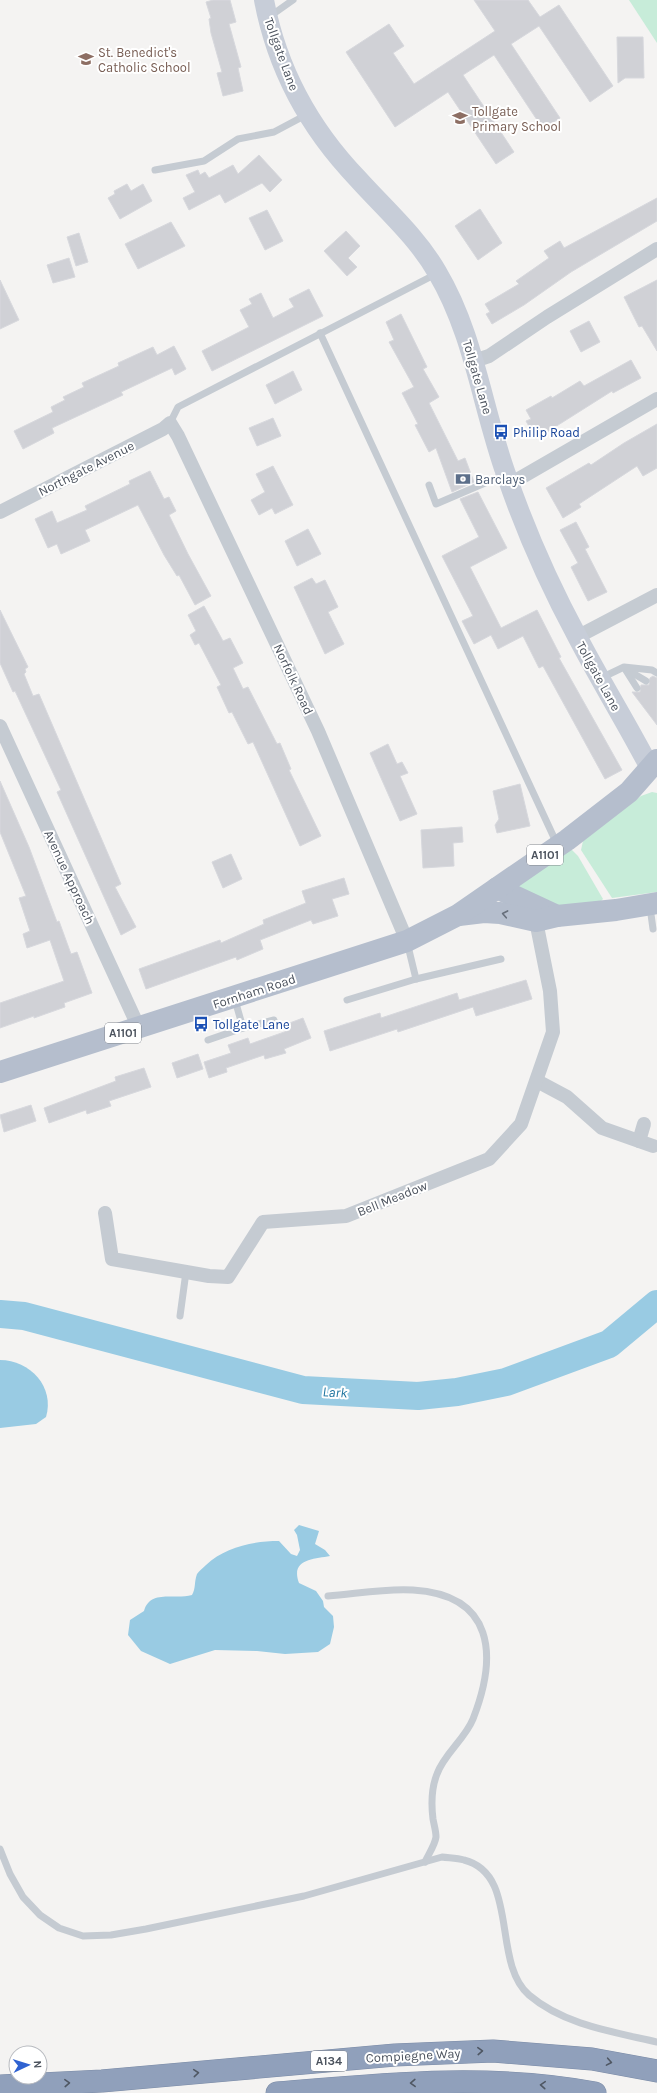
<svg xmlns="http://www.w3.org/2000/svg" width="657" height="2093" font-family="Karla,sans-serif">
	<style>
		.green { fill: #c7ecd9 }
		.water { fill: #99cbe3 }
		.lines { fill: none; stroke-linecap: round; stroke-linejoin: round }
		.river { stroke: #99cbe3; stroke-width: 28 }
		.building { fill: #d0d1d6; stroke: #d7d8dd }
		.highway-casing { stroke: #7b8ba6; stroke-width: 23 }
		.lane { stroke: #c5cbd2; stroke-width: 7 }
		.street { stroke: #c5cbd2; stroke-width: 14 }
		.secondary { stroke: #c7cdd8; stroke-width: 20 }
		.primary { stroke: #b5becd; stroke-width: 22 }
		.highway { stroke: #90a0bb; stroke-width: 22 }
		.oneway { stroke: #666e7a }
		.oneway2 { stroke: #4f5763 }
		.labels { text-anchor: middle; stroke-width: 4; stroke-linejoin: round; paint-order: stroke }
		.shield { fill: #fff; stroke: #82878e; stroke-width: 1 }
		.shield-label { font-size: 12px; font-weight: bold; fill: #4c535e }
		.education-label { font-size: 13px; fill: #785e54; stroke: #fff; text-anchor: start }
		.street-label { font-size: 13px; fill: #4c535e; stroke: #fff }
		.transit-label { font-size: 13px; fill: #164399; stroke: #fff; text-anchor: start }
		.service-label { font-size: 13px; fill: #4e5e75; stroke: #fff; text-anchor: start }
		.water-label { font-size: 14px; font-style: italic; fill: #1d749f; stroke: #fff }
	</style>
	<rect width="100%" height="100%" fill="#f4f3f2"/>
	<g class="green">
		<polygon points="629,0 657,0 657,43"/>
		<polygon points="652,792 657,793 657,892 612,898 581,850 583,841 641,796"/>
		<polygon points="571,849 578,856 603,899 598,904 541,910 509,892"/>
	</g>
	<g class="water">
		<path d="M0 1360C30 1360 55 1387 46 1417L36 1424 0 1428Z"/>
		<path d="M299 1525 319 1531 315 1544 325 1550 330 1556C314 1559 290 1559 299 1583L316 1591 323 1601 324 1607 333 1616 334 1627 330 1644 318 1652 285 1654 257 1651 215 1650 170 1664 141 1651 128 1635 130 1620 144 1611C150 1589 175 1600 192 1595 196 1588 194 1582 197 1574 199 1571 203 1568 206 1565 225 1547 253 1541 279 1541L291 1554 297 1556 300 1550 297 1535 294 1530Z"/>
	</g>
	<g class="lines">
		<polyline class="river" points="0,1314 24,1316 303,1390 418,1396 457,1392 506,1382 609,1344 657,1304"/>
	</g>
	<g class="building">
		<polygon points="213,0 230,0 236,22 229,24 241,67 238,68 243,91 223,96 217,73 222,72 211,33 209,19 211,18 206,2"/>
		<polygon points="474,0 528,0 540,17 559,5 613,86 590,102 539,26 511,44 560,118 543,129 494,55 463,75 514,152 496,164 448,92 395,127 346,52 389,24 404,46 393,53 414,84 495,31"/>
		<polygon points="617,37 643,37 644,78 625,78 618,83"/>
		<polygon points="259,155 282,180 270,192 262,183 225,203 220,194 189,210 183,198 195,192 186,175 198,170 200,175 205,172 209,178 233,165 238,174"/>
		<polygon points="127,184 131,191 143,184 152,201 120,219 108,198 115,194 114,191"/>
		<polygon points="657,198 657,221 571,272 524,305 492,324 486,314 490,312 485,304 519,284 516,281 549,258 544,251 560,241 564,248"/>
		<polygon points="480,209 502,243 478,260 455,226"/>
		<polygon points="267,210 283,241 265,250 249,218"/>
		<polygon points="171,222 185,246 138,269 125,244"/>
		<polygon points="346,231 360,246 348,258 357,267 347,276 324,251"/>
		<polygon points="79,233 88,262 76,266 67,237"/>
		<polygon points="69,258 75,277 53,283 47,265"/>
		<polygon points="0,280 19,320 0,329"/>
		<polygon points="657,280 657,351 642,326 639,327 624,297"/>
		<polygon points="309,289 323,316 212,371 202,351 249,327 240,310 252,304 249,299 261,293 273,318 294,307 289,299"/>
		<polygon points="401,314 427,367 423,369 439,397 429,403 458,461 465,458 474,482 452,492 436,448 429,452 415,425 418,424 402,393 414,387 389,342 394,340 386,322"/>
		<polygon points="589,321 600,342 581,352 570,331"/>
		<polygon points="174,346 186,369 175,375 172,368 121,392 123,395 52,428 54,433 23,449 14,431 53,412 51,407 65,400 63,397 84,387 82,383 119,366 118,363 153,347 157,355"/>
		<polygon points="631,360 641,378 613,393 612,391 536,439 526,421 531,419 526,410 551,396 552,398 580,381 584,386"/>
		<polygon points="293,371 302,390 275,404 266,385"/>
		<polygon points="273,418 281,436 257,446 249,428"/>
		<polygon points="657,424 657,468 643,476 637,466 579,504 581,507 563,518 546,488 589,463 591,465 624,443"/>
		<polygon points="273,466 293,505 275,514 272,508 259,515 251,500 265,492 256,474"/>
		<polygon points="150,471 164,499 169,497 176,511 169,515 188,554 211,596 195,605 179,575 177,576 164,555 138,505 85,530 90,541 61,554 57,544 48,548 35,519 52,511 57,523 87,510 85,506 130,484 129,481"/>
		<polygon points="478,492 507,548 470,567 501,628 537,610 561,657 559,658 622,770 605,779 543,666 539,668 523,636 498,649 491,635 474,644 462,621 473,616 442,556 479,537 460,499"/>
		<polygon points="576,522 589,547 585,549 607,592 588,601 571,567 578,563 560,530"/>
		<polygon points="308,529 321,554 297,566 285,541"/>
		<polygon points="312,578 316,584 325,580 338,607 328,612 344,644 325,654 294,587"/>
		<polygon points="204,606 223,641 230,638 243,663 233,668 243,689 248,687 277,744 280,743 291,769 289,770 321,836 300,846 253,742 248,744 232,712 229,713 217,687 221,685 199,643 195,645 190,635 196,631 188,615"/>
		<polygon points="0,610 28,667 25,669 26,672 24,674 33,696 39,694 121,884 115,887 136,927 121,935 57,792 61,790 15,691 13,692 0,663"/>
		<polygon points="653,676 657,678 657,725 632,692 640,692 641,685 649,685 650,678"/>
		<polygon points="388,744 397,764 402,762 408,773 400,776 417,814 400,821 370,753"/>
		<polygon points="0,781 29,847 57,922 59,921 71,954 77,952 92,993 64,1003 65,1007 34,1018 34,1016 0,1028 0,1003 64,981 50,940 27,948 23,934 30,931 19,898 26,896 0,832"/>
		<polygon points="520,784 530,826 497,833 495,825 499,819 493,791"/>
		<polygon points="462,827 463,842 453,843 454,866 423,868 421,830"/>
		<polygon points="231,854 242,879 223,888 212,862"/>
		<polygon points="344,878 349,894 332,899 338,916 313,924 311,920 260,940 263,949 237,960 236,957 146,989 139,969 220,940 221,943 264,924 263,920 306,903 302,891"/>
		<polygon points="526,980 532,999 476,1016 473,1007 398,1032 397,1029 330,1051 324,1031 380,1013 381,1018 457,993 459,1000"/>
		<polygon points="303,1018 311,1038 284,1049 286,1053 265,1059 264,1055 226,1068 227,1072 209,1078 204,1062 231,1053 228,1045 248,1038 250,1044 290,1030 287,1024"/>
		<polygon points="198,1054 203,1069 177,1078 172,1063"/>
		<polygon points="144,1068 151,1087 109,1101 111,1106 87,1114 86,1110 49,1123 44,1108 116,1081 115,1077"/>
		<polygon points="31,1105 36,1121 4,1132 0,1115"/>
	</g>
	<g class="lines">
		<g class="highway-casing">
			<g id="highway">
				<polyline points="0,2086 102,2081 395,2055 493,2051 592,2059 657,2071"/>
				<path d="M277 2093C383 2084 490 2073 595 2093"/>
			</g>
		</g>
		<g class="lane">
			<polyline points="269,17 293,0"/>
			<polyline points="155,170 204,161 238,139 274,132 306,115"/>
			<polyline points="320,333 557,844"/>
			<polyline points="170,423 178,407 436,274"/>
			<polyline points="429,485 436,504 506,474"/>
			<polyline points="625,669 637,688"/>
			<polyline points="626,669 646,681"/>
			<polyline points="601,678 624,667 652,670 657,673"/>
			<polyline points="650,907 653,929"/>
			<polyline points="407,942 416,979"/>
			<polyline points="235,1000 243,1028 274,1020"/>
			<polyline points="347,1000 416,979 501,959"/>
			<polyline points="208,1040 243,1028"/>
			<polyline points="180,1316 186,1272"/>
			<path d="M328 1596C355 1594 386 1588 413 1590 494 1595 498 1655 473 1719 465 1739 444 1754 437 1774 431 1789 431 1803 433 1819 434 1825 436 1831 436 1837 435 1845 428 1855 425 1862"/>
			<path d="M0 1849 10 1874 23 1897 40 1915 59 1928 83 1936 111 1935 146 1929 304 1896 442 1857C449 1858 457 1858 464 1860 520 1874 491 1962 529 1995 564 2025 614 2032 657 2042"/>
		</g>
		<g class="street">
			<polyline points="474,361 489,356 547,317 657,249"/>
			<polyline points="510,484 657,399"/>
			<polyline points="0,512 163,429 170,423 178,436 318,731 407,941"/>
			<polyline points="577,637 657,595"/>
			<polyline points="0,726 139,1028"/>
			<polyline points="537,1081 567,1097 602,1128 653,1146"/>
			<polyline points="639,1141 644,1124"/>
			<polyline points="105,1213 112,1259 209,1276 228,1277 263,1222 346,1216 489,1159 521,1124 553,1032 550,991 536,921"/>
		</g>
		<path class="secondary" d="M264 0C277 69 310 129 358 179 385 209 417 237 437 272 474 334 482 407 506 474 525 530 550 586 578 638 601 682 627 724 650 768"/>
		<g class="primary">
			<polyline points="497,888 557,916"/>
			<polyline points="459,915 484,912 500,913 536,921 557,916 616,910 657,903"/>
			<polyline points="0,1072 407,941 458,915 567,840 629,792 657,760"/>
		</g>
		<use href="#highway" class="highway"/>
	</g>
	<defs><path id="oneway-chevron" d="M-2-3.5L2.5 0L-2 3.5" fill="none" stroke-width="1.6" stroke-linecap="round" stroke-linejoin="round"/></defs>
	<use class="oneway" href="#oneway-chevron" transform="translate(505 914) rotate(-169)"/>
	<g class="oneway2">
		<use href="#oneway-chevron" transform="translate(480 2051) rotate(-3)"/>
		<use href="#oneway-chevron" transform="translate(609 2062) rotate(10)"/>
		<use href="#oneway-chevron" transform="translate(196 2073) rotate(-5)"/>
		<use href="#oneway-chevron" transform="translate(67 2083) rotate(-3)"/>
		<use href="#oneway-chevron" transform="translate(413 2083) rotate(178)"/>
		<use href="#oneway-chevron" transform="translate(543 2085) rotate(-176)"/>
	</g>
	<defs>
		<g id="school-bare" transform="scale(1.2)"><path d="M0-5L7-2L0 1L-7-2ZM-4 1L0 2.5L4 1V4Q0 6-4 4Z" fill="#8d6e63" stroke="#fff" stroke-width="2.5" paint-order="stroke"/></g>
		<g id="bus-bare" transform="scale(1.2)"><path d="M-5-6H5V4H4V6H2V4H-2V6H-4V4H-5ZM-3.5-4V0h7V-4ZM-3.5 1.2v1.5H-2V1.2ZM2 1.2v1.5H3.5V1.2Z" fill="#1a4fb4" stroke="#fff" stroke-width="2.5" paint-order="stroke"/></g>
		<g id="bank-bare" transform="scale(1.2)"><path d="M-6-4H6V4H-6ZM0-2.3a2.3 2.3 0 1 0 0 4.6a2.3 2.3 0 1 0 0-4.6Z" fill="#5c6f8a" stroke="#fff" stroke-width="2.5" paint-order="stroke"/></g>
	</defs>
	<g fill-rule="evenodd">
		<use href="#school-bare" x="86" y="59"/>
		<use href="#school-bare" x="460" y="118"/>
		<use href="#bus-bare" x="501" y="432"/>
		<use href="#bank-bare" x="463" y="479"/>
		<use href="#bus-bare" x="201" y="1024"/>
	</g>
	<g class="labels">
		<g class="shield">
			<rect x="527" y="845" width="36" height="20" rx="3"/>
			<rect x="105" y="1023" width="36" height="20" rx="3"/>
			<rect x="311" y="2051" width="36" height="20" rx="3"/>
		</g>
		<g class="shield-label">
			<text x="545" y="859">A1101</text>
			<text x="123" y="1037">A1101</text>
			<text x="329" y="2065">A134</text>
		</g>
		<g class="education-label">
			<text x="98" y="57">St. Benedict's<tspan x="98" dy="15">Catholic School</tspan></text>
			<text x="472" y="116">Tollgate<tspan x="472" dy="15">Primary School</tspan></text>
		</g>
		<g class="street-label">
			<text transform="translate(282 54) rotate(70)" y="5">Tollgate Lane</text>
			<text transform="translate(478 377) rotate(74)" y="5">Tollgate Lane</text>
			<text transform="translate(86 468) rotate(-27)" y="5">Northgate Avenue</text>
			<text transform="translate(599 676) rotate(61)" y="5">Tollgate Lane</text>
			<text transform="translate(294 679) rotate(65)" y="5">Norfolk Road</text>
			<text transform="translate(70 877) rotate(65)" y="5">Avenue Approach</text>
			<text transform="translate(254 991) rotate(-18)" y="5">Fornham Road</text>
			<text transform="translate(392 1198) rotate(-22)" y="5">Bell Meadow</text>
			<text transform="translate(413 2055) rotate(-3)" y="5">Compiegne Way</text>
		</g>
		<g class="transit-label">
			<text x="513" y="437">Philip Road</text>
			<text x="213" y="1029">Tollgate Lane</text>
		</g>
		<g class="service-label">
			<text x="475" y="484">Barclays</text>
		</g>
		<g class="water-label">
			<text transform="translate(335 1392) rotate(3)" y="5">Lark</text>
		</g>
	</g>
	<g transform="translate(28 2065) rotate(86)"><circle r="19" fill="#ffffff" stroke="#b7babf"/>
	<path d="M0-3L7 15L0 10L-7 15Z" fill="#2f62d1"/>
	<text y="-6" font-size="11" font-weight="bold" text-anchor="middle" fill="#4c535e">N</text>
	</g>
</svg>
